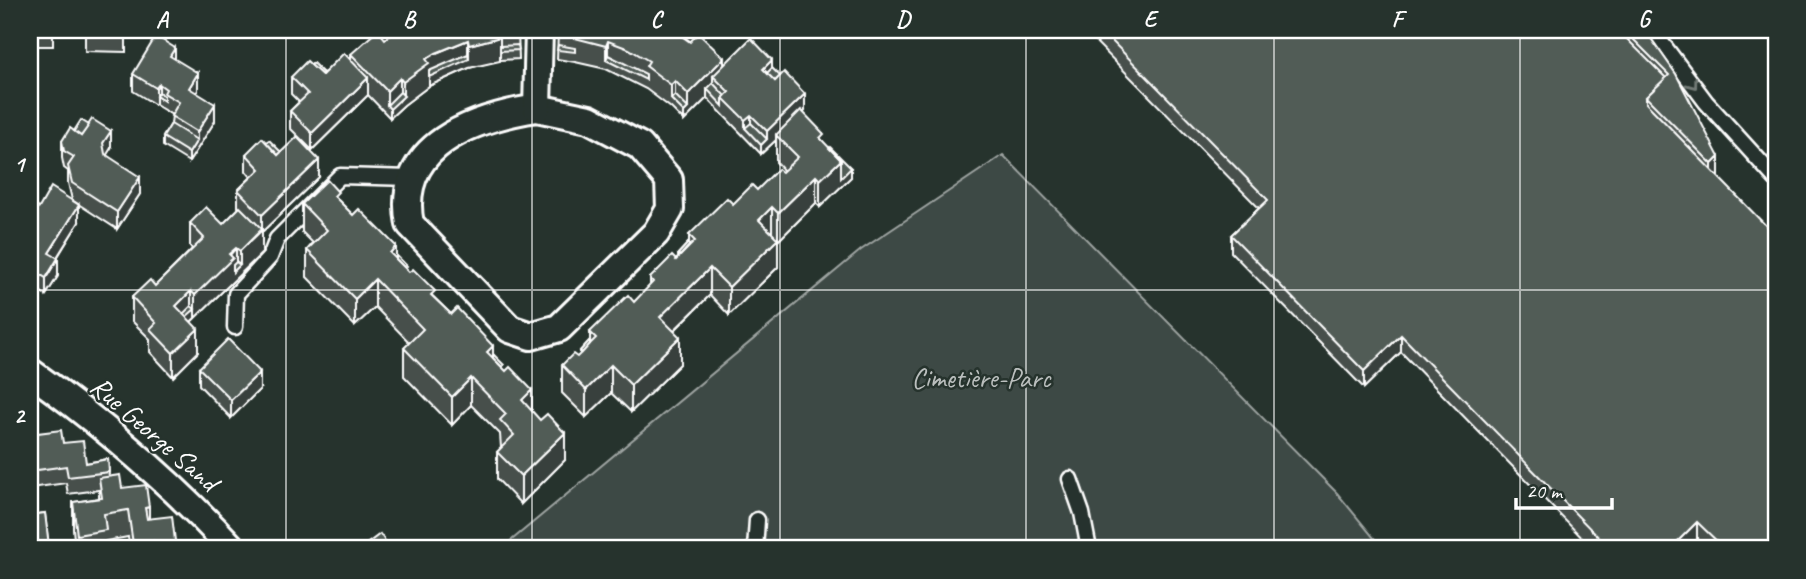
<svg xmlns="http://www.w3.org/2000/svg" width="1806" height="579" font-family="Caveat,sans-serif">
	<style>
		.green { fill: #3e4944; stroke: #9ea4a2; stroke-width: 2 }
		.lines { fill: none; stroke-linecap: round; stroke-linejoin: round }
		.lane-casing { stroke: #fff; stroke-width: 19 }
		.street-casing { stroke: #fff; stroke-width: 32 }
		.lane { stroke: #26332d; stroke-width: 14 }
		.street { stroke: #26332d; stroke-width: 26 }
		.wall { fill: #464f4b; stroke: #fff; stroke-width: 2 }
		.shaded-wall { fill: #39403d; stroke: #fff; stroke-width: 2 }
		.building { fill: #515c57; stroke: #fff; stroke-width: 2 }
		.oneway { stroke: #727a76 }
		.grid { fill: none; stroke: #fff; stroke-width: 2; stroke-opacity: 0.55 }
		.labels { text-anchor: middle; stroke-width: 5; stroke-linejoin: round; paint-order: stroke }
		.park-label { font-size: 28px; fill: #bbbfbe; stroke: #26332d }
		.street-label { font-size: 28px; fill: #fff; stroke: #26332d }
		.neatline { fill: none; stroke: #fff; stroke-width: 2.5 }
		.grid-label { font-size: 23px; text-anchor: middle; font-weight: bold; fill: #fff }
	</style>
	<rect width="100%" height="100%" fill="#26332d"/>
	<filter id="ink" filterUnits="userSpaceOnUse"><feTurbulence type="fractalNoise" baseFrequency=".0143" numOctaves="2"/><feDisplacementMap in="SourceGraphic" scale="14" xChannelSelector="R" yChannelSelector="G"/><feConvolveMatrix kernelMatrix="1 2 1 2 8 2 1 2 1" color-interpolation-filters="sRGB"/></filter>
	<g filter="url(#ink)">
		<polygon class="green" points="1003,155 1337,493 1383,549 501,549 861,250"/>
		<g class="lines">
			<g class="lane-casing">
				<g id="lane">
					<polyline points="1652,30 1706,102 1776,179"/>
					<polyline points="235,327 236,294 270,257 277,239 340,176 411,178"/>
					<polyline points="1070,479 1082,513 1089,549"/>
					<polyline points="755,549 757,520"/>
				</g>
			</g>
			<g class="street-casing">
				<g id="street">
					<path d="M537 108 589 119 640 146 669 180 670 209 656 233 559 328 531 336 510 329 410 224C394 145 474 118 537 108Z"/>
					<polyline points="537,108 539,30"/>
					<path d="M30 372C104 425 171 482 233 549"/>
				</g>
			</g>
			<use href="#lane" class="lane"/>
			<use href="#street" class="street"/>
		</g>
		<g class="wall">
			<rect x="30" y="30" width="23" height="16"/>
			<polygon points="85,30 126,30 126,52 85,51"/>
			<polygon points="393,30 518,30 519,59 500,60 469,68 429,86 404,105 390,118 368,95 312,150 290,128 290,111 299,102 291,94 291,77 311,65 323,73 351,60 351,54 385,39 393,33"/>
			<polygon points="558,30 683,30 683,36 724,65 772,68 805,111 803,113 824,143 851,177 820,207 816,203 778,241 778,267 729,315 710,295 674,331 680,364 631,412 611,393 586,417 562,393 562,365 577,357 580,355 580,351 590,340 590,332 634,302 650,286 650,278 678,258 678,254 689,242 689,235 733,204 757,190 784,171 776,162 776,140 761,154 707,98 684,121 671,108 646,89 606,69 575,62 557,59"/>
			<polygon points="1084,30 1645,30 1676,74 1719,177 1776,549 1708,549 1697,539 1687,549 1593,549 1401,352 1364,388 1231,252 1231,235 1259,208"/>
			<polygon points="175,59 198,90 197,93 215,121 189,162 163,146 163,137 171,124 172,115 133,91 133,74"/>
			<polygon points="62,141 111,148 106,155 140,194 117,229 72,200 68,183 68,171 64,168 62,158"/>
			<polygon points="266,142 319,177 262,232 262,253 191,322 198,352 173,377 150,352 150,339 132,321 132,297 155,286 192,249 190,246 190,223 223,224 239,208 238,207 238,190 251,177 246,171 246,154"/>
			<polygon points="338,200 353,215 396,255 407,271 451,314 493,354 565,460 521,504 497,479 497,452 501,448 500,434 471,405 452,425 404,376 404,348 410,343 375,307 355,326 307,277 307,250 313,243 302,232 302,204"/>
			<polygon points="39,208 79,222 57,258 58,276 46,295 30,285 30,211"/>
			<polygon points="199,368 260,389 231,418 199,385"/>
			<polygon points="30,434 63,443 86,463 108,459 109,476 122,488 176,549 205,549 130,549 128,537 106,541 106,549 75,549 73,529 73,502 99,498 99,490 68,494 66,483 30,488"/>
			<polygon points="45,513 49,549 30,549 30,515"/>
		</g>
		<g class="shaded-wall">
			<polygon points="677,30 683,30 683,45 676,32"/>
			<polygon points="500,37 500,61 469,68 429,86 429,77 429,86 404,105 390,118 390,109 387,105 387,91 400,78 400,100 403,96 403,82 426,59 436,53 468,40 468,59 469,59 469,45"/>
			<polygon points="608,41 608,61 606,60 606,46"/>
			<polygon points="175,48 175,65 170,56"/>
			<polygon points="724,58 724,81 713,76 713,92 707,89 707,98 684,121 684,112 688,108 688,94"/>
			<polygon points="772,60 772,77 763,69"/>
			<polygon points="198,73 198,90 189,106 189,88"/>
			<polygon points="368,78 368,95 312,150 312,133"/>
			<polygon points="675,81 675,103 671,99 671,85"/>
			<polygon points="159,84 159,98 156,96 156,105 156,88"/>
			<polygon points="805,94 805,111 778,137 776,135 776,140 761,154 761,145 767,139 767,131"/>
			<polygon points="215,104 215,121 189,162 189,153 197,140 197,132"/>
			<polygon points="751,115 751,132 745,128 745,120"/>
			<polygon points="111,131 111,148 103,161 103,143"/>
			<polygon points="1719,157 1719,180 1712,187 1712,164"/>
			<polygon points="319,160 319,177 262,232 262,253 195,318 195,295 236,248 236,268 240,265 240,251 262,230 262,215"/>
			<polygon points="841,160 851,168 851,177 820,207 820,180"/>
			<polygon points="816,176 816,203 778,241 778,267 729,315 729,287 778,239 778,213"/>
			<polygon points="140,177 140,194 117,229 117,212"/>
			<polygon points="79,205 79,222 49,270 49,253"/>
			<polygon points="772,207 772,235 759,220"/>
			<polygon points="396,246 396,274 390,253"/>
			<polygon points="58,258 58,276 46,295 46,278"/>
			<polygon points="710,268 710,295 660,344 660,317"/>
			<polygon points="375,279 375,307 355,326 355,299"/>
			<polygon points="191,291 191,312 195,309 195,318 179,333 176,306"/>
			<polygon points="198,329 198,352 173,377 173,353"/>
			<polygon points="1401,335 1401,352 1364,388 1364,371"/>
			<polygon points="680,337 680,364 631,412 631,385"/>
			<polygon points="493,346 493,373 487,352"/>
			<polygon points="611,365 611,393 586,417 586,390"/>
			<polygon points="260,372 260,389 231,418 231,400"/>
			<polygon points="471,378 471,405 452,425 452,397"/>
			<polygon points="532,390 532,418 522,400"/>
			<polygon points="565,433 565,460 521,504 521,476"/>
			<polygon points="149,507 149,535 145,508"/>
			<polygon points="1697,522 1697,539 1687,549 1670,549"/>
		</g>
		<g class="building">
			<polygon points="85,30 126,30 126,35 85,34"/>
			<polygon points="378,30 385,39 399,30 518,30 500,32 500,37 469,45 468,40 436,53 426,59 429,63 403,82 400,78 387,91 351,54"/>
			<polygon points="558,30 677,30 676,32 690,42 698,33 724,58 688,94 675,81 671,85 646,66 649,61 629,49 608,41 606,46 575,38 576,33 558,31"/>
			<polygon points="1101,30 1618,30 1666,78 1646,97 1646,103 1776,236 1776,549 1725,549 1697,522 1670,549 1610,549 1401,335 1364,371 1231,235 1268,200"/>
			<polygon points="1624,30 1645,30 1676,74 1719,157 1712,164 1646,97 1669,75"/>
			<polygon points="156,36 175,48 170,56 198,73 189,88 215,104 197,132 171,116 179,102 164,93 166,89 159,84 156,88 133,74"/>
			<polygon points="751,38 772,60 763,69 775,81 784,72 805,94 767,131 751,115 745,120 723,98 729,92 713,76"/>
			<polygon points="518,45 519,50 500,51 500,46"/>
			<polygon points="558,45 575,48 575,52 557,50"/>
			<polygon points="344,53 368,78 312,133 290,111 308,94 291,77 307,61 322,75"/>
			<polygon points="468,54 469,59 429,77 429,71"/>
			<polygon points="608,55 646,74 646,80 606,60"/>
			<polygon points="313,63 323,73 322,75 311,65"/>
			<polygon points="772,68 780,76 775,81 767,73"/>
			<polygon points="713,83 725,96 723,98 723,106 707,89"/>
			<polygon points="159,92 164,96 164,101 156,96"/>
			<polygon points="400,92 404,96 390,109 387,105"/>
			<polygon points="675,95 688,108 684,112 671,99"/>
			<polygon points="801,110 824,134 820,138 841,160 820,180 816,176 778,213 772,207 759,220 778,239 729,287 710,268 660,317 680,337 631,385 611,365 586,390 562,365 573,354 577,357 596,338 590,332 628,295 634,302 653,282 650,278 672,256 676,260 695,241 689,235 727,198 733,204 752,185 757,190 778,169 782,172 798,157 776,135"/>
			<polygon points="92,119 111,131 103,143 105,154 140,177 117,212 72,183 68,166 74,157 64,151 62,141 70,128 81,136"/>
			<polygon points="81,120 89,125 81,136 74,131"/>
			<polygon points="751,123 767,139 761,145 745,128"/>
			<polygon points="171,124 197,140 189,153 163,137"/>
			<polygon points="297,137 319,160 262,215 238,190 260,169 246,154 262,138 278,155"/>
			<polygon points="269,140 281,152 278,155 266,142"/>
			<polygon points="830,147 851,168 841,178 841,160 829,148"/>
			<polygon points="327,180 338,192 334,196 353,215 359,209 396,246 390,253 409,272 413,269 435,291 431,295 451,314 457,308 493,346 487,352 506,371 510,367 532,390 522,400 540,420 547,414 565,433 521,476 497,452 514,435 500,420 506,414 471,378 452,397 404,348 423,329 375,279 355,299 307,250 327,230 302,204"/>
			<polygon points="51,187 79,205 49,253 58,258 46,278 30,268 30,211 34,205 39,208"/>
			<polygon points="206,207 223,224 240,207 262,229 240,251 236,248 229,254 233,258 195,295 191,291 176,306 198,329 173,353 150,329 156,323 132,297 150,280 155,286 204,238 190,223"/>
			<polygon points="689,242 689,246 680,256 678,254"/>
			<polygon points="396,255 407,266 405,268 396,259"/>
			<polygon points="236,262 240,265 233,272 233,265"/>
			<polygon points="191,306 195,309 186,317 183,314"/>
			<polygon points="228,339 260,372 231,400 199,368"/>
			<polygon points="590,340 590,344 582,353 580,351"/>
			<polygon points="493,354 504,365 502,367 493,358"/>
			<polygon points="61,430 63,443 83,441 86,463 108,459 109,472 68,477 66,466 30,471 30,434"/>
			<polygon points="120,475 122,488 146,485 149,507 145,508 147,519 172,516 176,549 204,545 205,549 154,549 153,541 133,544 128,510 104,514 106,530 77,535 73,502 102,498 99,478"/>
			<polygon points="45,513 49,546 30,549 30,515"/>
			<polygon points="380,534 391,549 360,549"/>
		</g>
		<defs><path id="oneway-chevron" d="M-2-3.5L2.5 0L-2 3.5" fill="none" stroke-width="1.6" stroke-linecap="round" stroke-linejoin="round" transform="scale(1.75)"/></defs>
		<use class="oneway" href="#oneway-chevron" transform="translate(1693 84) rotate(53)"/>
	</g>
	<path class="grid" d="M286 30V549M532 30V549M780 30V549M1026 30V549M1274 30V549M1520 30V549M30 290H1776"/>
	<g class="labels">
		<g class="park-label">
			<text x="981" y="387">Cimetière-Parc</text>
		</g>
		<g class="street-label">
			<text transform="translate(155 433) rotate(41)" y="10">Rue George Sand</text>
		</g>
	</g>
	<rect width="1806" height="579" fill="none" stroke="#26332d" stroke-width="77"/>
	<path d="M1516 498v10h96v-10" fill="none" stroke="#ffffff" stroke-width="3.5"/>
	<text x="1526" y="498" font-size="21" fill="#ffffff" stroke="#26332d" stroke-width="5" paint-order="stroke">20 m</text>
	<rect x="38" y="38" width="1730" height="502" class="neatline"/>
	<g class="grid-label">
		<text x="162" y="27">A</text>
		<text x="409" y="27">B</text>
		<text x="656" y="27">C</text>
		<text x="903" y="27">D</text>
		<text x="1150" y="27">E</text>
		<text x="1397" y="27">F</text>
		<text x="1644" y="27">G</text>
		<text x="19" y="172">1</text>
		<text x="19" y="423">2</text>
	</g>
</svg>
